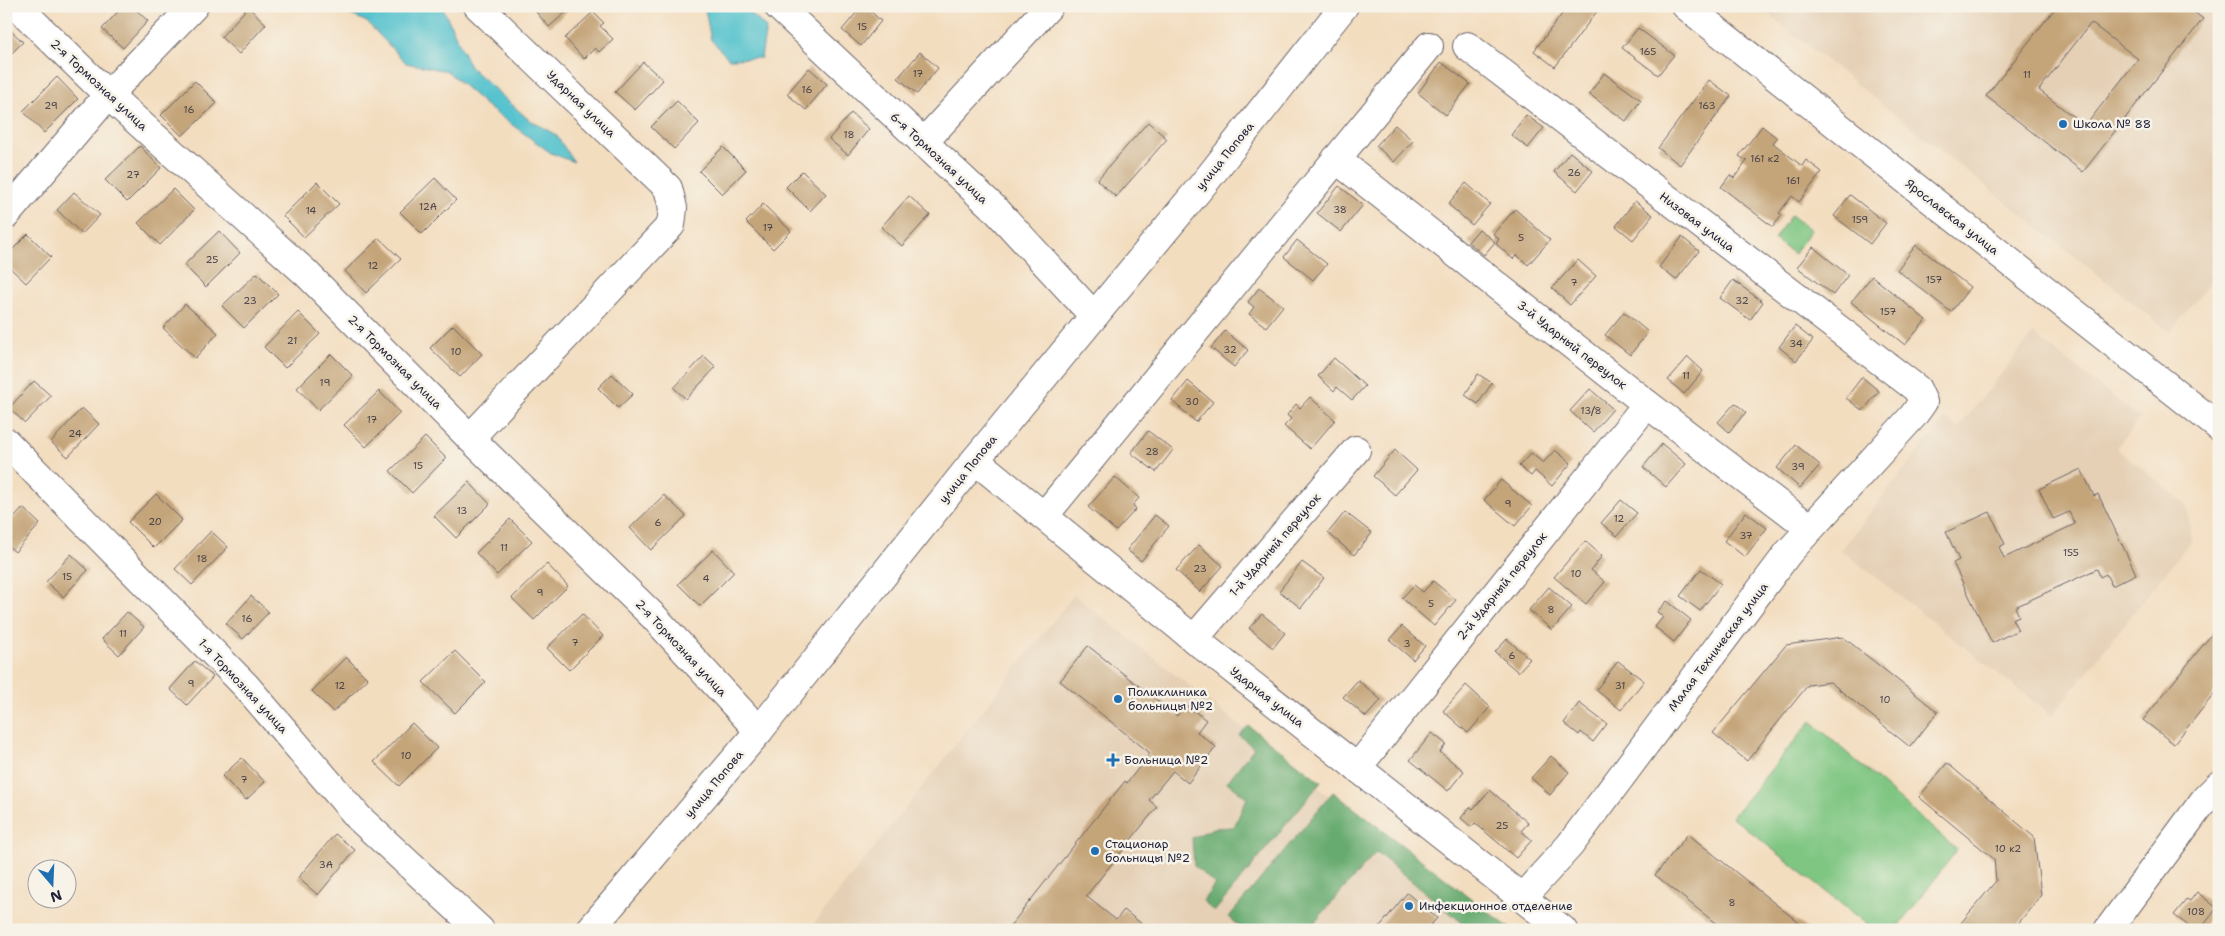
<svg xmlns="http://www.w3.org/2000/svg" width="2225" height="936" font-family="'Shantell Sans',sans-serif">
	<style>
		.built { fill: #e5d0b6 }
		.green { fill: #7fc682; stroke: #50745e }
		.forest { fill: #67ab70; stroke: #446656 }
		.water { fill: #56c3ce; stroke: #3c7284 }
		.building { fill: #c4a479; fill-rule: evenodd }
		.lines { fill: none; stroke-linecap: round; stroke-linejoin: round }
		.minor-casing { stroke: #6b6369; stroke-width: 30 }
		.minor { stroke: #fff; stroke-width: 28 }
		.poi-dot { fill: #1f6fb2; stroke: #f7f3e8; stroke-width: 2 }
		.labels { text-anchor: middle; stroke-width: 5; stroke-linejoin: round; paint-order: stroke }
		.number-label { font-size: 10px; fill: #4a424a }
		.street-label { font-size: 12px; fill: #22223b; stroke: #f7f3e8 }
		.poi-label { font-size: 12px; fill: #22223b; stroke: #f7f3e8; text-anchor: start }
	</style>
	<rect width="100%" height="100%" fill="#f7f3e8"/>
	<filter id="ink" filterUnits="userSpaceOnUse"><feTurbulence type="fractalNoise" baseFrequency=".02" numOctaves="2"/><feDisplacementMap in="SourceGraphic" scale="10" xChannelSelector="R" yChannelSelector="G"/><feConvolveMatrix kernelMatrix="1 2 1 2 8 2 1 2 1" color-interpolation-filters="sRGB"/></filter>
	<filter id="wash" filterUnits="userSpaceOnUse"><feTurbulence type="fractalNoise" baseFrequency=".0096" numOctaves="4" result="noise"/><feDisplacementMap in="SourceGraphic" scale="20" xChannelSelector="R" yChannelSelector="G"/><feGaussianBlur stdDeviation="1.12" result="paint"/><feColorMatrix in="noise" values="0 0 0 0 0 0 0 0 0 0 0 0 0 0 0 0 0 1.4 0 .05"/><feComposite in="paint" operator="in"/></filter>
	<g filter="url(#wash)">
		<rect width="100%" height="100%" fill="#f3ddbf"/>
		<g class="built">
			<polygon points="1758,6 2219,6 2219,272 2170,332"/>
			<polygon points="2033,334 2140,418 2116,448 2186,504 2192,539 2052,716 1841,550 1945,418 1958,428"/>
			<polygon points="1074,595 1500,930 817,930 812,926"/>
		</g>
		<g class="green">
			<polygon points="1791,215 1811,230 1794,254 1774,239"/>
			<polygon points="1811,721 1957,850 1896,930 1874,930 1732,817"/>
		</g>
		<g class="forest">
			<polygon points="1249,726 1321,782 1214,912 1203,901 1215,884 1194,866 1192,838 1214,828 1234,827 1247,798 1227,782 1254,748 1239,735"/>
			<polygon points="1333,792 1512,930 1471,930 1376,852 1308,930 1244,930 1229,917"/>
		</g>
		<g class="water">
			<polygon points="332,6 442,6 470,67 528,119 556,135 574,162 551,153 489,108 447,71 406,63 367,22"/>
			<polygon points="714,6 743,6 766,28 761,58 729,59 711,40 705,9"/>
		</g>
		<g id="blocks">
			<g class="building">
				<polygon points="123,6 132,6 148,21 123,48 102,29"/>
				<polygon points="531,6 573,6 549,27"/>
				<polygon points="862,6 865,6 881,21 861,46 842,30"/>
				<polygon points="1568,6 1601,6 1555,67 1534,51"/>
				<path d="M2057 6H2187L2203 19 2083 172 1986 96ZM2091 23 2138 59 2085 126 2039 90Z"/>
				<polygon points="248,7 266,24 239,54 221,37"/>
				<polygon points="593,12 604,23 600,26 613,39 599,52 595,48 584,59 565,38"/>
				<polygon points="6,26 23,42 6,59"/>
				<polygon points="1638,28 1674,55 1658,75 1622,48"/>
				<polygon points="920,52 938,68 917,94 898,78"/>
				<polygon points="643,62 663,80 635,110 615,92"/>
				<polygon points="1441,62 1470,84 1446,115 1418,93"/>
				<polygon points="809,68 827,84 806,110 787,94"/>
				<polygon points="1604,73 1641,100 1626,121 1589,94"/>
				<polygon points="57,77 78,99 44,133 23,111"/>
				<polygon points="1709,80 1731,96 1680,165 1658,148"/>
				<polygon points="195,81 217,103 182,136 161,115"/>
				<polygon points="677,101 699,123 674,149 651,127"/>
				<polygon points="851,113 869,129 848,155 829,139"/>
				<polygon points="1526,115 1544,128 1528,148 1511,135"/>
				<polygon points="1148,122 1167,139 1116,197 1097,180"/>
				<polygon points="1395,125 1413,141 1394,162 1376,146"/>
				<polygon points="1762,126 1777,138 1773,143 1802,166 1806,160 1822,172 1799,202 1792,196 1779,213 1782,215 1773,227 1721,187 1730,175 1734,178 1747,161 1739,156"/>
				<polygon points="140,146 161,168 127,202 105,180"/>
				<polygon points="723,147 746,170 722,194 699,171"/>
				<polygon points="1570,152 1593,171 1577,191 1554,172"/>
				<polygon points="802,171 826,194 810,211 786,187"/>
				<polygon points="435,178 456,200 422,234 400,212"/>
				<polygon points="317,182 339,204 304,237 283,216"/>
				<polygon points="1466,183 1490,204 1472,225 1448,204"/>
				<polygon points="1339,186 1363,205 1341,232 1317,213"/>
				<polygon points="173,189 194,210 160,245 138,223"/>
				<polygon points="74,192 100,215 82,234 57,210"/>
				<polygon points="1850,195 1886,223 1870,244 1834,216"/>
				<polygon points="909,196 930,215 902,246 881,227"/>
				<polygon points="1635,201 1653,215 1633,240 1616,226"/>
				<polygon points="763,204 791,231 773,249 746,222"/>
				<polygon points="1515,209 1550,240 1528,265 1517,255 1513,259 1496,244 1499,239 1493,234"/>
				<polygon points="1479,229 1495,242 1484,255 1468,242"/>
				<polygon points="219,231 240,253 206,287 184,265"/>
				<polygon points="28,234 51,257 26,283 6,264 6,256"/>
				<polygon points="1682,237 1699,251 1676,280 1659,267"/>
				<polygon points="379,238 401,259 366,293 345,271"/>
				<polygon points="1297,240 1327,264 1313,280 1284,257"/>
				<polygon points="1916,245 1970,287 1951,312 1897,270"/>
				<polygon points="1813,247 1848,275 1833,295 1797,267"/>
				<polygon points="1578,260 1596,276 1570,305 1552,288"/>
				<polygon points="257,273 278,294 244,328 222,306"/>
				<polygon points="1872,276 1926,320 1905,345 1851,302"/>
				<polygon points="1733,280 1763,302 1750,320 1720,298"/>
				<polygon points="1259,288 1283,306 1266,327 1249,314 1254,307 1248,302"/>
				<polygon points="185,304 218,333 195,358 163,328"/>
				<polygon points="298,312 320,334 285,368 264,347"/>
				<polygon points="1624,312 1648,332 1630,355 1605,335"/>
				<polygon points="453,325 482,354 460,377 430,348"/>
				<polygon points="1795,326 1813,340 1796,361 1779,347"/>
				<polygon points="1225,331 1248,350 1234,367 1211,348"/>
				<polygon points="331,354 353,376 318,410 297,388"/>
				<polygon points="704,356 716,367 686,399 674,388"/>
				<polygon points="1688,357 1703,371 1684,394 1668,380"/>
				<polygon points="1334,358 1365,386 1352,400 1337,387 1334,391 1318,376"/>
				<polygon points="612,374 633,394 618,408 598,388"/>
				<polygon points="1478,374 1492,383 1478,404 1465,395"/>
				<polygon points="1862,377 1879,391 1863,411 1846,398"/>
				<polygon points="34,381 51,396 25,423 9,408"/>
				<polygon points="1188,381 1213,402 1196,422 1172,401"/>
				<polygon points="1590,389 1613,409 1593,432 1570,411"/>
				<polygon points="379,391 400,413 366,447 344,425"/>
				<polygon points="1310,397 1335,420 1310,449 1284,426 1291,419 1287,415 1296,404 1300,408"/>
				<polygon points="1735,403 1746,412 1729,432 1718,422"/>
				<polygon points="82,408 99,424 68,457 51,442"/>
				<polygon points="1148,431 1173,450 1156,472 1131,453"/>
				<polygon points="425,437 446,458 412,493 390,471"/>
				<polygon points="1662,444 1686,464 1666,487 1643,467"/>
				<polygon points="1796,445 1820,465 1800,488 1777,468"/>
				<polygon points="1395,450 1417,470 1395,495 1373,476"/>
				<polygon points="1555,450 1571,463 1552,486 1535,471 1531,476 1519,466 1531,453 1543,463"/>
				<polygon points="2081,469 2094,496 2098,494 2136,574 2112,586 2106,574 2100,577 2097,569 2015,607 2019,616 2012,619 2018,630 1992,643 1953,563 1959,560 1946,532 1990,512 2005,544 1999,547 2004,558 2075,524 2069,512 2053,519 2039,489"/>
				<polygon points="1115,477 1139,498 1133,505 1136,509 1116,531 1088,507"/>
				<polygon points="1501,480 1532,506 1515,526 1484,500"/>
				<polygon points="469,482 490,504 456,538 434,516"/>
				<polygon points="156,494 182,520 154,548 128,522"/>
				<polygon points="664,495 686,516 651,550 630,528"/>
				<polygon points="1621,500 1637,513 1617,536 1601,523"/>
				<polygon points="23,508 40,524 15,552 6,544 6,527"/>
				<polygon points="1345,512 1372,533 1354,555 1328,533"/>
				<polygon points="1746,512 1767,528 1745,557 1724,541"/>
				<polygon points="1155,515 1169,526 1141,561 1127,550"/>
				<polygon points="510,519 532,541 497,575 476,553"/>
				<polygon points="211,531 228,547 192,585 175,569"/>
				<polygon points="1585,541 1602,556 1591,570 1605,582 1586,604 1554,577"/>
				<polygon points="1199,545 1223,566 1200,592 1176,570"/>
				<polygon points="713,550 734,572 700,606 678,584"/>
				<polygon points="71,554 88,570 63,597 46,582"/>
				<polygon points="1302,562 1324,578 1301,608 1279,591"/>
				<polygon points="547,564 568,586 534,620 512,598"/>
				<polygon points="1701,569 1721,584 1700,611 1680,596"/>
				<polygon points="1433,581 1456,600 1434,626 1402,598 1414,585 1423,592"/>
				<polygon points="1549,587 1572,607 1552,630 1529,610"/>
				<polygon points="251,596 269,612 243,639 226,624"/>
				<polygon points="1667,601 1691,620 1674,642 1655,627 1663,617 1657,612"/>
				<polygon points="127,612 144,627 119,655 102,639"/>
				<polygon points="582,614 603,636 569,670 547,648"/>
				<polygon points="1262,614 1285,633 1273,648 1249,628"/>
				<polygon points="2219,625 2219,688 2174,744 2143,720"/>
				<polygon points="1402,626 1425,646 1413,660 1390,640"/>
				<polygon points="1843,637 1938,712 1910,747 1830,682 1808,685 1747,761 1713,733 1786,645"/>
				<polygon points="1507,639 1530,659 1518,672 1495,652"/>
				<polygon points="1088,646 1177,716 1186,705 1206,720 1197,732 1216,747 1188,783 1173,771 1149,800 1157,807 1086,896 1116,920 1124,910 1147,928 1145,930 1007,930 1125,781 1127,783 1150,753 1060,681"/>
				<polygon points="455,651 486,682 455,713 423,682"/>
				<polygon points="346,657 368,679 333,712 312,691"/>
				<polygon points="195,661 213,677 187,705 170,689"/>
				<polygon points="1618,661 1644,681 1621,710 1596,690"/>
				<polygon points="1358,680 1381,700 1366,717 1343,697"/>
				<polygon points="1466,685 1490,707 1468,733 1443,711"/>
				<polygon points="1579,703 1607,724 1593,742 1581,732 1579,735 1564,723"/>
				<polygon points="412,723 437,748 399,786 374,762"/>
				<polygon points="1432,733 1446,744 1440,752 1464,771 1448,791 1410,760"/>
				<polygon points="1551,756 1569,772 1550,795 1531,778"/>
				<polygon points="242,758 265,782 246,800 222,776"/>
				<polygon points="1947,763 2034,837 2041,895 2013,930 1955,930 1996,881 1994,859 1919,797"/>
				<polygon points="1490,790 1528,823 1521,831 1532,840 1516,858 1475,823 1471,827 1461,818 1470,807 1473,809"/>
				<polygon points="335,834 355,850 318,895 298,878"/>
				<polygon points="1688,834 1808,930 1724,930 1655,875"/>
				<polygon points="2197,892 2217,908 2200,930 2194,930 2174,915 2187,899 2190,901"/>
				<polygon points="1407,893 1437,918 1427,930 1377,930"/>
			</g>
		</g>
	</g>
	<g filter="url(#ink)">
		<use href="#blocks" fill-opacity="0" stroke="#6b6369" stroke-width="1"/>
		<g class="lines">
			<g class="minor-casing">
				<g id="minor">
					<polyline points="17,6 108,95 306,273 470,438 654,617 759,731"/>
					<polyline points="778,6 998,212 1094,316"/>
					<polyline points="1686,6 2219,427"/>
					<polyline points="1467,46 1917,389 1923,402 1913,416 1788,553 1570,845 1522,898"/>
					<polyline points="923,143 1049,6"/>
					<polyline points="1336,159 1647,404 1810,528"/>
					<polyline points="6,215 108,95 194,6"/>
					<polyline points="470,438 671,225 673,208 668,188 478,6"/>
					<polyline points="6,442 246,686 359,818 480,930"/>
					<polyline points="975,460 1194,639 1563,930"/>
					<polyline points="1044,516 1429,46"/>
					<polyline points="1194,639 1356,450"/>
					<polyline points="1357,768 1647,404"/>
					<polyline points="590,930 759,731 975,460 1205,182 1344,6"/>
					<polyline points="2108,930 2205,799 2219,785"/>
				</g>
			</g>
			<use href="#minor" class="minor"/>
		</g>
	</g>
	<g class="poi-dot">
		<circle cx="2063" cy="124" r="5"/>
		<circle cx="1118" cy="699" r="5"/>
		<path d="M1110.5 752.5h5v5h5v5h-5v5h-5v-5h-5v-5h5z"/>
		<circle cx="1095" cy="851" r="5"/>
		<circle cx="1409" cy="906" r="5"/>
	</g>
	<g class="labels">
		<g class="number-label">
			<text x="862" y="30">15</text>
			<text x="1648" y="55">165</text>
			<text x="918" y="77">17</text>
			<text x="2027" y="78">11</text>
			<text x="807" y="93">16</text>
			<text x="51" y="109">29</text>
			<text x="1707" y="109">163</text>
			<text x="189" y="113">16</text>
			<text x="849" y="138">18</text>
			<text x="1765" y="162">161 к2</text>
			<text x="1574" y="176">26</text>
			<text x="133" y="178">27</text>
			<text x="1793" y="184">161</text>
			<text x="428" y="210">12А</text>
			<text x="1340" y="213">38</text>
			<text x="311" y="214">14</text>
			<text x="1860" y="223">159</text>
			<text x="768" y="231">17</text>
			<text x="1521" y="241">5</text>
			<text x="212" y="263">25</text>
			<text x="373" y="269">12</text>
			<text x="1934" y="283">157</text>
			<text x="1574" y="286">7</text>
			<text x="250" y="304">23</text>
			<text x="1742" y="304">32</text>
			<text x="1888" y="315">157</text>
			<text x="292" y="344">21</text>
			<text x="1796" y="347">34</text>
			<text x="1230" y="353">32</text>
			<text x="456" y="355">10</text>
			<text x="1686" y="379">11</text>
			<text x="325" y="386">19</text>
			<text x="1192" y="405">30</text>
			<text x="1591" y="414">13/8</text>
			<text x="372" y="423">17</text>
			<text x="75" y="437">24</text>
			<text x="1152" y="455">28</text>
			<text x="418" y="469">15</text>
			<text x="1798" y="470">39</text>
			<text x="1508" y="507">9</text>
			<text x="462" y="514">13</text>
			<text x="1619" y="522">12</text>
			<text x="155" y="525">20</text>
			<text x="658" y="526">6</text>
			<text x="1746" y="539">37</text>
			<text x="504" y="551">11</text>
			<text x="2071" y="556">155</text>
			<text x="202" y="562">18</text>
			<text x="1200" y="572">23</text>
			<text x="1576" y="577">10</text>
			<text x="67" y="580">15</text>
			<text x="706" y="582">4</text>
			<text x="540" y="596">9</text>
			<text x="1431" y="607">5</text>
			<text x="1551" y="613">8</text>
			<text x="247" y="622">16</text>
			<text x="123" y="637">11</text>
			<text x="575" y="646">7</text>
			<text x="1407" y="647">3</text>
			<text x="1512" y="659">6</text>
			<text x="191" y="687">9</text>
			<text x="340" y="689">12</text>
			<text x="1620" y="689">31</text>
			<text x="1885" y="703">10</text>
			<text x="406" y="759">10</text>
			<text x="244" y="783">7</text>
			<text x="1502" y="829">25</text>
			<text x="2008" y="852">10 к2</text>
			<text x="326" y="868">3А</text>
			<text x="1732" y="906">8</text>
			<text x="2196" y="915">108</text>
		</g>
		<g class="street-label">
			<text transform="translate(99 85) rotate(43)" y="4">2-я Тормозная улица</text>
			<text transform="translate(581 104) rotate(44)" y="4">Ударная улица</text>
			<text transform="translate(1225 156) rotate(-51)" y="4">улица Попова</text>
			<text transform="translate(939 158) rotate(43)" y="4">6-я Тормозная улица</text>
			<text transform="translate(1952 217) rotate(38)" y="4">Ярославская улица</text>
			<text transform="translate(1697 222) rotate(37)" y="4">Низовая улица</text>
			<text transform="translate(1572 345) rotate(38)" y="4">3-й Ударный переулок</text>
			<text transform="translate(395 362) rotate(45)" y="4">2-я Тормозная улица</text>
			<text transform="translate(968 469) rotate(-51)" y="4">улица Попова</text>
			<text transform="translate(1275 545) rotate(-49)" y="4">1-й Ударный переулок</text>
			<text transform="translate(1502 586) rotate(-51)" y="4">2-й Ударный переулок</text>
			<text transform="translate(1718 647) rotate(-53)" y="4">Малая Техническая улица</text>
			<text transform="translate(681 648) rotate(47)" y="4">2-я Тормозная улица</text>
			<text transform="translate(243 686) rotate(47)" y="4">1-я Тормозная улица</text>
			<text transform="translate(1267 697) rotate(38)" y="4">Ударная улица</text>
			<text transform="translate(714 784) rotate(-50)" y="4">улица Попова</text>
		</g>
		<g class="poi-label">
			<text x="2073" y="128">Школа № 88</text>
			<text x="1128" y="696">Поликлиника<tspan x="1128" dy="14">больницы №2</tspan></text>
			<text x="1124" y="764">Больница №2</text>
			<text x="1105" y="848">Стационар<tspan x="1105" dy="14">больницы №2</tspan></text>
			<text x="1419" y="910">Инфекционное отделение</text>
		</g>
	</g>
	<rect width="2225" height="936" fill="none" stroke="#f7f3e8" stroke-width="25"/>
	<g transform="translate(52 884) rotate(161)"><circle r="24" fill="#f7f3e8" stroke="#a29fa3"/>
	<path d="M0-4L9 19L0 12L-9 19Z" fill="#1f6fb2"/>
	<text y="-8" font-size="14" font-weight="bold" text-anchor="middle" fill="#22223b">N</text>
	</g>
</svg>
